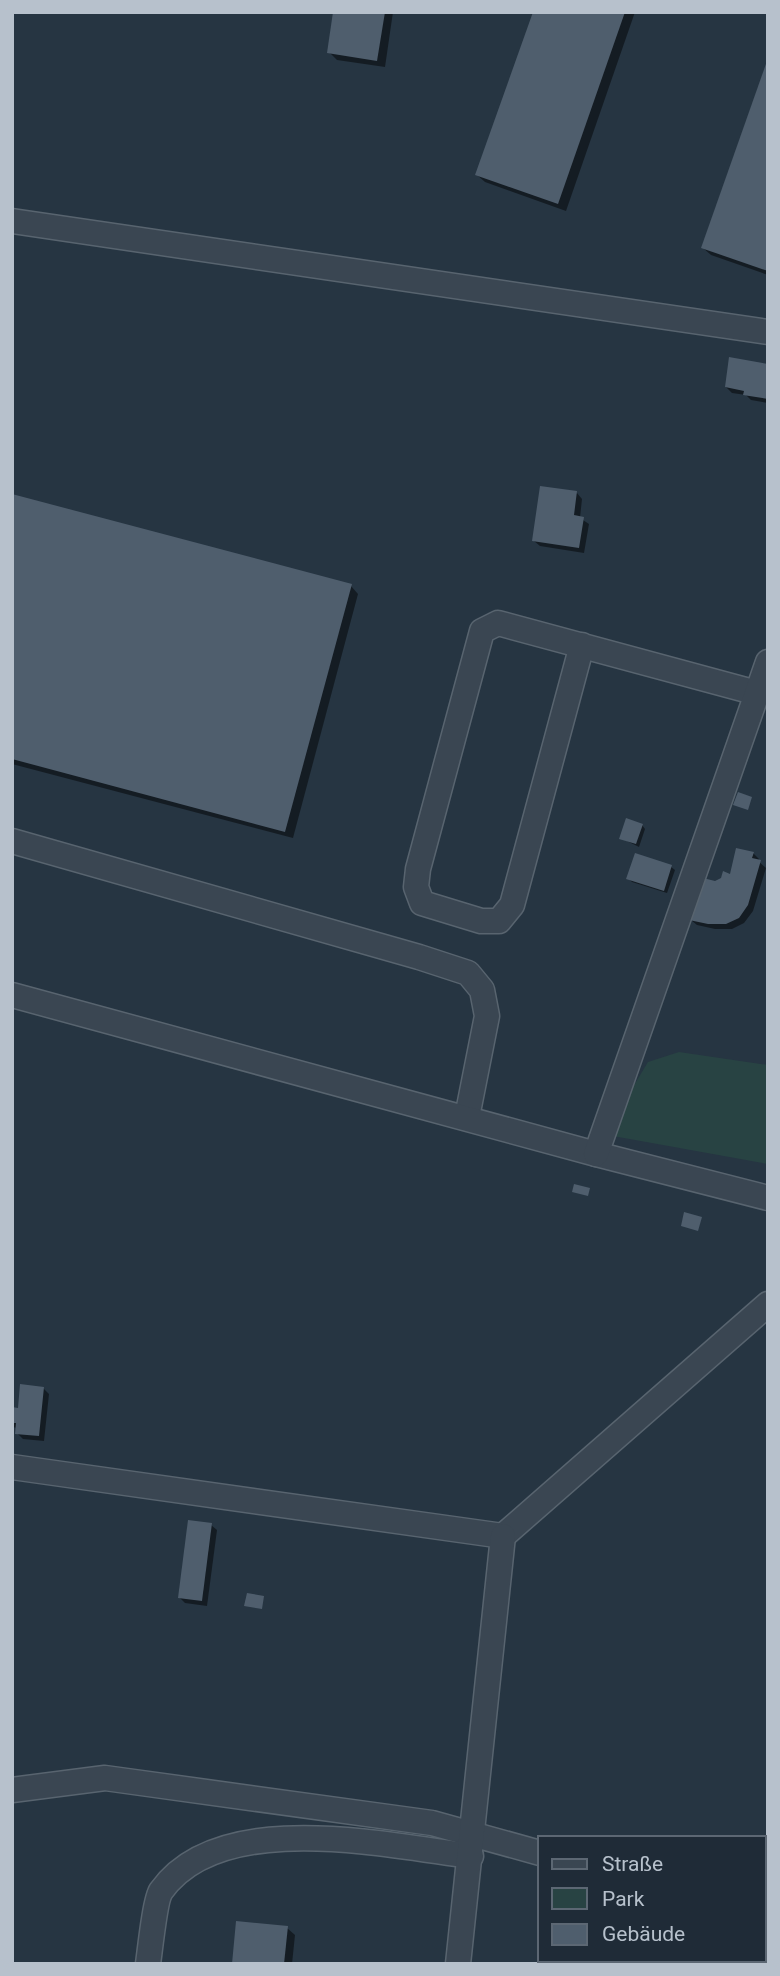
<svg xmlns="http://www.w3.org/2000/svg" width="780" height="1976" font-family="Roboto,sans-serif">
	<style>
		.green { fill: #284343 }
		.shadow { fill: #0007 }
		.building { fill: #4f5e6d }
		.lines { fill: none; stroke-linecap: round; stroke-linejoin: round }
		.minor-casing { stroke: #58646f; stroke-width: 27 }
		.minor { stroke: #3a4652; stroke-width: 24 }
	</style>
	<rect width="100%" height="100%" fill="#263542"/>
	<polygon class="green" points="679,1052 768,1065 768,1164 613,1136 630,1092 648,1062"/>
	<g class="shadow">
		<polygon points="335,12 393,12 385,67 337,60 329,52"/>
		<polygon points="535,12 635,12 566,211 485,182 477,175"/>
		<polygon points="768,65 768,275 711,255 703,248"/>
		<polygon points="768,366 768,403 751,400 746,395 732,393 726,387"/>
		<polygon points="577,493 582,499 580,518 589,524 584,553 540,546 534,541"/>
		<polygon points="12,496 351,586 358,594 293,838 12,764"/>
		<polygon points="642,825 645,829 639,847 621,838"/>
		<polygon points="753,853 759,859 758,861 766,868 753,911 744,923 732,929 715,929 697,925 691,920 716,883 731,876"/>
		<polygon points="636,855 671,867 675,870 667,893 632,882 628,878"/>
		<polygon points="43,1388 49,1394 44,1441 23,1439 17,1433 18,1428 12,1427 12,1409 19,1410"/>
		<polygon points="211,1525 217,1530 207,1606 185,1603 179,1597"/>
		<polygon points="287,1928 295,1935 292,1964 233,1964"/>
	</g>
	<g class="building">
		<polygon points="333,12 385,12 377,61 327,53"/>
		<polygon points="533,12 625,12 558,204 475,175"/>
		<polygon points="767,61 768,61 768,271 701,248"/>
		<polygon points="729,357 768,364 768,399 743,395 744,391 725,387"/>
		<polygon points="540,486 577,491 574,515 584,517 579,548 532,541"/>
		<polygon points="12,494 352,584 285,832 12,759"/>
		<polygon points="738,792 752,797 748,810 733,805"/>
		<polygon points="626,818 643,824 636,844 619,839"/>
		<polygon points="736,848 754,852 752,858 761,860 748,905 739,918 726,924 708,924 689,920 703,878 715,881 721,878 723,871 730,874"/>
		<polygon points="635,853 672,865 664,891 626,879"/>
		<polygon points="574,1184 590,1188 588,1196 572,1192"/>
		<polygon points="684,1212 702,1217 698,1231 681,1226"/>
		<polygon points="20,1384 44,1387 39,1436 15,1434 16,1423 12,1423 12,1407 18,1408"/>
		<polygon points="188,1520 212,1523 202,1601 178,1598"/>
		<polygon points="247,1593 264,1596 262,1609 244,1606"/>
		<polygon points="236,1921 288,1926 284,1964 232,1964"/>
	</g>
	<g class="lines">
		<g class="minor-casing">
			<g id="minor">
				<polyline points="12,221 768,332"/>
				<polyline points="582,645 512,905 499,921 481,921 422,903 416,887 418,869 482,631 498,623 757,693"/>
				<polyline points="12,841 419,957 468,973 482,990 487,1016 467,1117"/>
				<polyline points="12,995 596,1154 768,1198"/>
				<polyline points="596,1154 768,662"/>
				<polyline points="12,1467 503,1536 768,1304"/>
				<polyline points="12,1790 105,1778 432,1823 540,1853"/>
				<polyline points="764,1883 768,1883"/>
				<path d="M148 1964C150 1950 155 1900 161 1891 220 1808 385 1845 471 1856"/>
				<polyline points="458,1964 503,1536"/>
			</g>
		</g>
		<use href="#minor" class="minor"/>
	</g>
	<rect width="780" height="1976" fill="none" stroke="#b7c1cc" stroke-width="28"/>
	<rect x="538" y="1836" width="228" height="126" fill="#1f2b37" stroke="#5c6773" stroke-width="2"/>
	<rect x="552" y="1859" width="35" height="10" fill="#3a4652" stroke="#5c6773" stroke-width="2"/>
	<text x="602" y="1871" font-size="21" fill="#b7c1cc">Straße</text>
	<rect x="552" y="1888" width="35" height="21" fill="#284343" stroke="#5c6773" stroke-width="2"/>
	<text x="602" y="1906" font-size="21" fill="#b7c1cc">Park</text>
	<rect x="552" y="1924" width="35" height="21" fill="#4f5e6d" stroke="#5c6773" stroke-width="2"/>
	<text x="602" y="1941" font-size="21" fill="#b7c1cc">Gebäude</text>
</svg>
